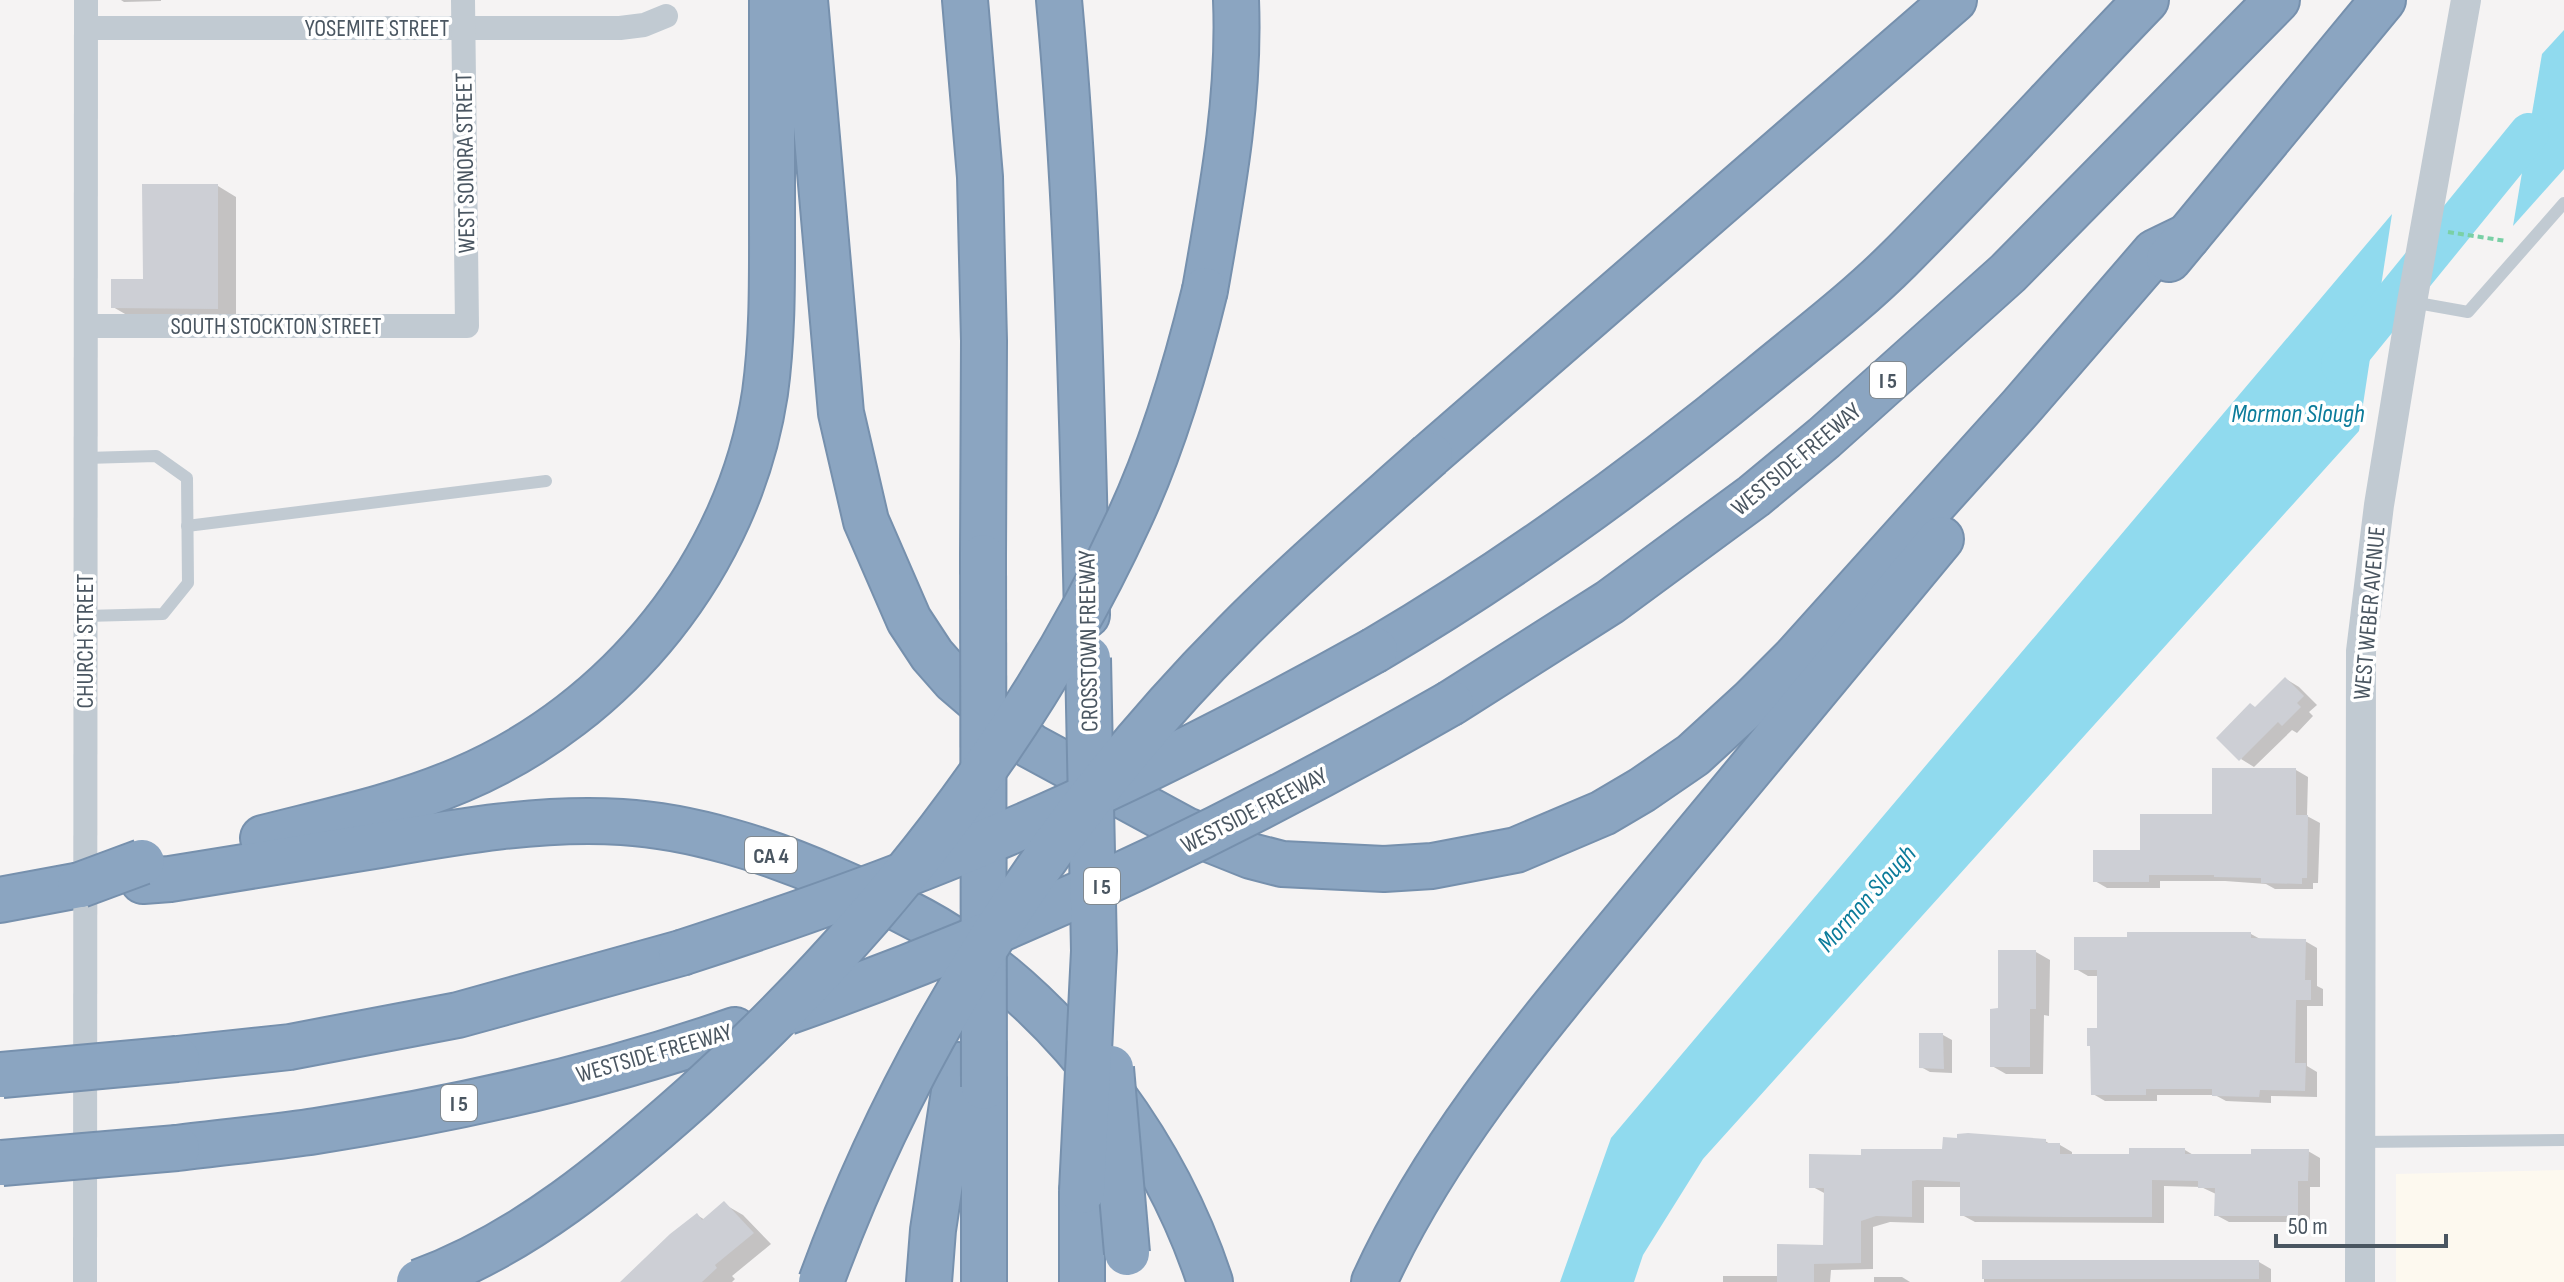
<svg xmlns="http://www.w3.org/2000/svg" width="2564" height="1282" font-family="'Sofia Sans Condensed',sans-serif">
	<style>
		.commercial { fill: #fdf9ef }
		.water { fill: #90daee }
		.shadow { fill: #0003 }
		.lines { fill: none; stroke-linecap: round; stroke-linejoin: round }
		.river { stroke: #90daee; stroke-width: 40 }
		.building { fill: #cdcfd5 }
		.motorway-casing { stroke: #7690ad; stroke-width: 48 }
		.path { stroke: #7ad0a6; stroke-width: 4; stroke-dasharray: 6 4; stroke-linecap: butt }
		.service { stroke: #c1cad2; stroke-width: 12 }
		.minor { stroke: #c1cad2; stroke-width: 24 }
		.tertiary { stroke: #c1cad2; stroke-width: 30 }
		.motorway { stroke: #8ba5c1; stroke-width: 44 }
		.motorway-bridge-casing { stroke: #7690ad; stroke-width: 48; stroke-linecap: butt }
		.motorway-bridge { stroke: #8ba5c1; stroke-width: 44 }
		.labels { text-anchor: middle; stroke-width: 7; stroke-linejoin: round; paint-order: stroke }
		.shield { fill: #fff; stroke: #808990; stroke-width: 2 }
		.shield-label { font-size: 22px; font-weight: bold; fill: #4a5661 }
		.street-label { font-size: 24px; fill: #4a5661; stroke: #fff }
		.water-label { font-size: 26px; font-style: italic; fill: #0c7c9b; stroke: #fff }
	</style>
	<rect width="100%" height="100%" fill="#f5f3f3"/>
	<polygon class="commercial" points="2564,1170 2564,1282 2396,1282 2396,1174"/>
	<g class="water">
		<polygon points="2564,30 2564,169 2513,226 2542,54"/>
		<polygon points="2392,214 2359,431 1703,1159 1643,1255 1634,1282 1560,1282 1611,1138"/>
	</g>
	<g class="shadow">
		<polygon points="121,0 161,0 161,1 124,2"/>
		<polygon points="218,186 236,197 236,319 132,318 113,307 145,281"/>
		<polygon points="2286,679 2299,687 2317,705 2309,712 2313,716 2297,733 2292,730 2254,767 2241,759"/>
		<polygon points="2296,770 2308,777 2307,816 2320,823 2318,883 2313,883 2313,889 2275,889 2266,884 2225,881 2160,881 2160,888 2107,888 2095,881 2142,852 2214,816"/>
		<polygon points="2251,934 2262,940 2305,941 2317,948 2317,986 2323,989 2323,1006 2307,1006 2307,1066 2317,1072 2317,1097 2271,1096 2271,1103 2226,1101 2215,1095 2157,1095 2157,1101 2105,1101 2093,1094 2099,1030 2099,976 2088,976 2076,969"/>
		<polygon points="2036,952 2050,960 2049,1016 2044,1015 2043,1074 2006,1074 1992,1066 2000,1010"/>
		<polygon points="1943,1035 1952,1040 1952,1073 1930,1072 1921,1067"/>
		<polygon points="2045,1141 2052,1145 2060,1145 2072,1152 2072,1156 2131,1156 2185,1150 2195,1156 2253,1156 2308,1151 2320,1158 2320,1187 2310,1187 2310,1222 2229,1222 2216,1215 2216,1194 2201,1187 2164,1186 2164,1223 1975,1222 1962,1215 1962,1187 1924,1187 1924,1223 1890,1222 1873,1227 1873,1269 1831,1270 1830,1282 1723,1282 1723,1276 1779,1276 1825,1247 1826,1194 1811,1186 1863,1157"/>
		<polygon points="724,1204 743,1215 771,1244 732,1276 735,1279 732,1282 623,1282 697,1215 705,1220"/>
		<polygon points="1984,1262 2259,1262 2271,1269 2271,1282 1984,1282"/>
		<polygon points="1874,1277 1902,1277 1910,1282 1874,1282"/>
	</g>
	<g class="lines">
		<polyline class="river" points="2341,364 2529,133"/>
	</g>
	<g class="building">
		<polygon points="142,184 218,184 218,309 111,308 111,279 143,279"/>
		<polygon points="2285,677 2304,696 2297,703 2301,707 2282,726 2278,722 2239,761 2216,738 2250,703 2255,707"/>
		<polygon points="2212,768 2296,768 2296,815 2308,815 2307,878 2302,878 2302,884 2261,883 2261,878 2214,877 2214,875 2149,875 2149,882 2093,882 2093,850 2140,850 2140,814 2212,814"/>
		<polygon points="2127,932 2251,932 2251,938 2306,939 2305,980 2311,980 2311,1000 2296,1000 2295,1063 2306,1063 2305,1091 2260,1090 2259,1097 2212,1096 2212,1089 2146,1089 2146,1095 2091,1095 2090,1046 2087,1046 2087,1028 2097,1028 2097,970 2074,970 2074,937 2127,937"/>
		<polygon points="1998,950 2036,950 2036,1009 2030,1009 2030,1067 1990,1067 1990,1009 1998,1008"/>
		<polygon points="1919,1033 1943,1033 1944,1069 1919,1068"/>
		<polygon points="1968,1133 2046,1139 2046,1143 2060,1143 2060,1154 2129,1154 2129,1148 2185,1148 2185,1154 2251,1154 2251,1149 2309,1149 2308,1181 2298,1181 2298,1216 2214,1216 2215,1188 2198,1188 2198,1181 2152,1180 2152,1217 2067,1217 1960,1216 1960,1182 1917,1180 1912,1181 1912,1217 1876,1216 1861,1221 1861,1263 1814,1264 1814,1282 1777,1282 1777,1244 1823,1245 1824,1188 1809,1188 1809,1154 1861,1155 1861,1149 1942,1149 1943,1137 1957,1138 1957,1134"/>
		<polygon points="724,1201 754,1233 715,1265 717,1268 702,1282 620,1282 670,1234 697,1213 702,1220"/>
		<rect x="1982" y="1260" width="277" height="19"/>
	</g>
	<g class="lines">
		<g class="motorway-casing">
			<g id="motorway">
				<polyline points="805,0 841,413 866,521 909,620 932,655 954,680 1031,746 1186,830 1251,856 1282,864 1384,869 1432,866 1516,850 1603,813 1642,790 1693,755 1752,701 1794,659 2021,407 2155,252 2188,236"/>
				<polyline points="965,0 980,177 984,341 983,557"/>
				<path d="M1059 0C1078 205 1082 410 1087 615"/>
				<polyline points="2169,259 2383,0"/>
				<path d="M1205 290C1222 193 1240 98 1236 0"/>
				<polyline points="1430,455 1954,0"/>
				<path d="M1375 650C1511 570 1638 478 1761 377 1807 339 1856 302 1899 259 1983 175 2063 86 2146 0"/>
				<polyline points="1451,703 1610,602 1754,496 1824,438 2008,273 2277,0"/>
				<path d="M263 838C329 821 397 807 460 780 618 713 739 564 765 393 773 335 772 276 772 218 772 145 772 73 772 0"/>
				<path d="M143 881 170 879C240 868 310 856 380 845 460 831 541 817 622 822 691 826 771 851 833 879 876 898 922 917 961 945 1075 1024 1167 1150 1210 1282"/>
				<polyline points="0,900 80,885"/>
				<polyline points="177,1059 290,1047 458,1015 681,953"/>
				<path d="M177 1148C223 1142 270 1138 316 1131 457 1109 600 1077 735 1030"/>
				<polyline points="929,1282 933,1230 958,1065"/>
				<polyline points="984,1282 984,1087"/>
				<polyline points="1082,1282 1082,1191"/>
				<path d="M1374 1282C1438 1141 1542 1021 1640 902 1741 781 1841 660 1941 539"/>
			</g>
		</g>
		<polyline class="path" points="2448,232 2506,241"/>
		<g class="service">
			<polyline points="2412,302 2468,312 2564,203"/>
			<polyline points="187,526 546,481"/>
			<polyline points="85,616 163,614 188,583 187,478 156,456 86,458"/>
			<polyline points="2359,1142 2564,1140"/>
		</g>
		<g class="minor">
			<polyline points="86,28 620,28 644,25 666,16"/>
			<polyline points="86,326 467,326 463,0"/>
			<polyline points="85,1282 86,0"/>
		</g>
		<polyline class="tertiary" points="2360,1282 2361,651 2379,505 2412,302 2466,0"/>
		<use href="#motorway" class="motorway"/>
		<g class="motorway-bridge-casing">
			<g id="motorway-bridge">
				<polyline points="983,557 984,1087"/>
				<polyline points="80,885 142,862"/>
				<path d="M681 953C770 924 857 894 944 859 1093 800 1235 728 1375 650"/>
				<path d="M787 1012C1019 931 1238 825 1451 703"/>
				<polyline points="1111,1068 1127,1253"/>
				<polyline points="2,1075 177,1059"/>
				<polyline points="2,1163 177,1148"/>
				<polyline points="1082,1191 1094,951 1088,658"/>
				<path d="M419 1282C525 1243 611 1170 694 1096 872 934 1028 739 1129 519 1163 446 1186 368 1205 290"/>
				<path d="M821 1282C909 1041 1053 817 1234 635 1296 572 1364 514 1430 455"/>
			</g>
		</g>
		<use href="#motorway-bridge" class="motorway-bridge"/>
	</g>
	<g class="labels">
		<g class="shield">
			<rect x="1870" y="362" width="36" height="36" rx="6"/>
			<rect x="745" y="837" width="52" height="36" rx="6"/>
			<rect x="1084" y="868" width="36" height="36" rx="6"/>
			<rect x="441" y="1085" width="36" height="36" rx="6"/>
		</g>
		<g class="shield-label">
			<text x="1888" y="388">I 5</text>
			<text x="771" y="863">CA 4</text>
			<text x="1102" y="894">I 5</text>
			<text x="459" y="1111">I 5</text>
		</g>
		<g class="street-label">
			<text x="377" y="36">YOSEMITE STREET</text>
			<text transform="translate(465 163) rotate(-91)" y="8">WEST SONORA STREET</text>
			<text x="276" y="334">SOUTH STOCKTON STREET</text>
			<text transform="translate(1796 459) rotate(-40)" y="8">WESTSIDE FREEWAY</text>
			<text transform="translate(2369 613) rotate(-85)" y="8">WEST WEBER AVENUE</text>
			<text transform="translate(85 641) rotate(-90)" y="8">CHURCH STREET</text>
			<text transform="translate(1088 641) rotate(-91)" y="8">CROSSTOWN FREEWAY</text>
			<text transform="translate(1254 810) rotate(-27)" y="8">WESTSIDE FREEWAY</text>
			<text transform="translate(654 1053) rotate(-16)" y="8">WESTSIDE FREEWAY</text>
		</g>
		<g class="water-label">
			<text x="2298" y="422">Mormon Slough</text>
			<text transform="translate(1866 898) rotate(-48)" y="9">Mormon Slough</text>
		</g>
	</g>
	<path d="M2276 1234v12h170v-12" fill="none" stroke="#4a5661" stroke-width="4"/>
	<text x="2288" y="1234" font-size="24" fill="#4a5661" stroke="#ffffff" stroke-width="6" paint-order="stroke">50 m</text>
</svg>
